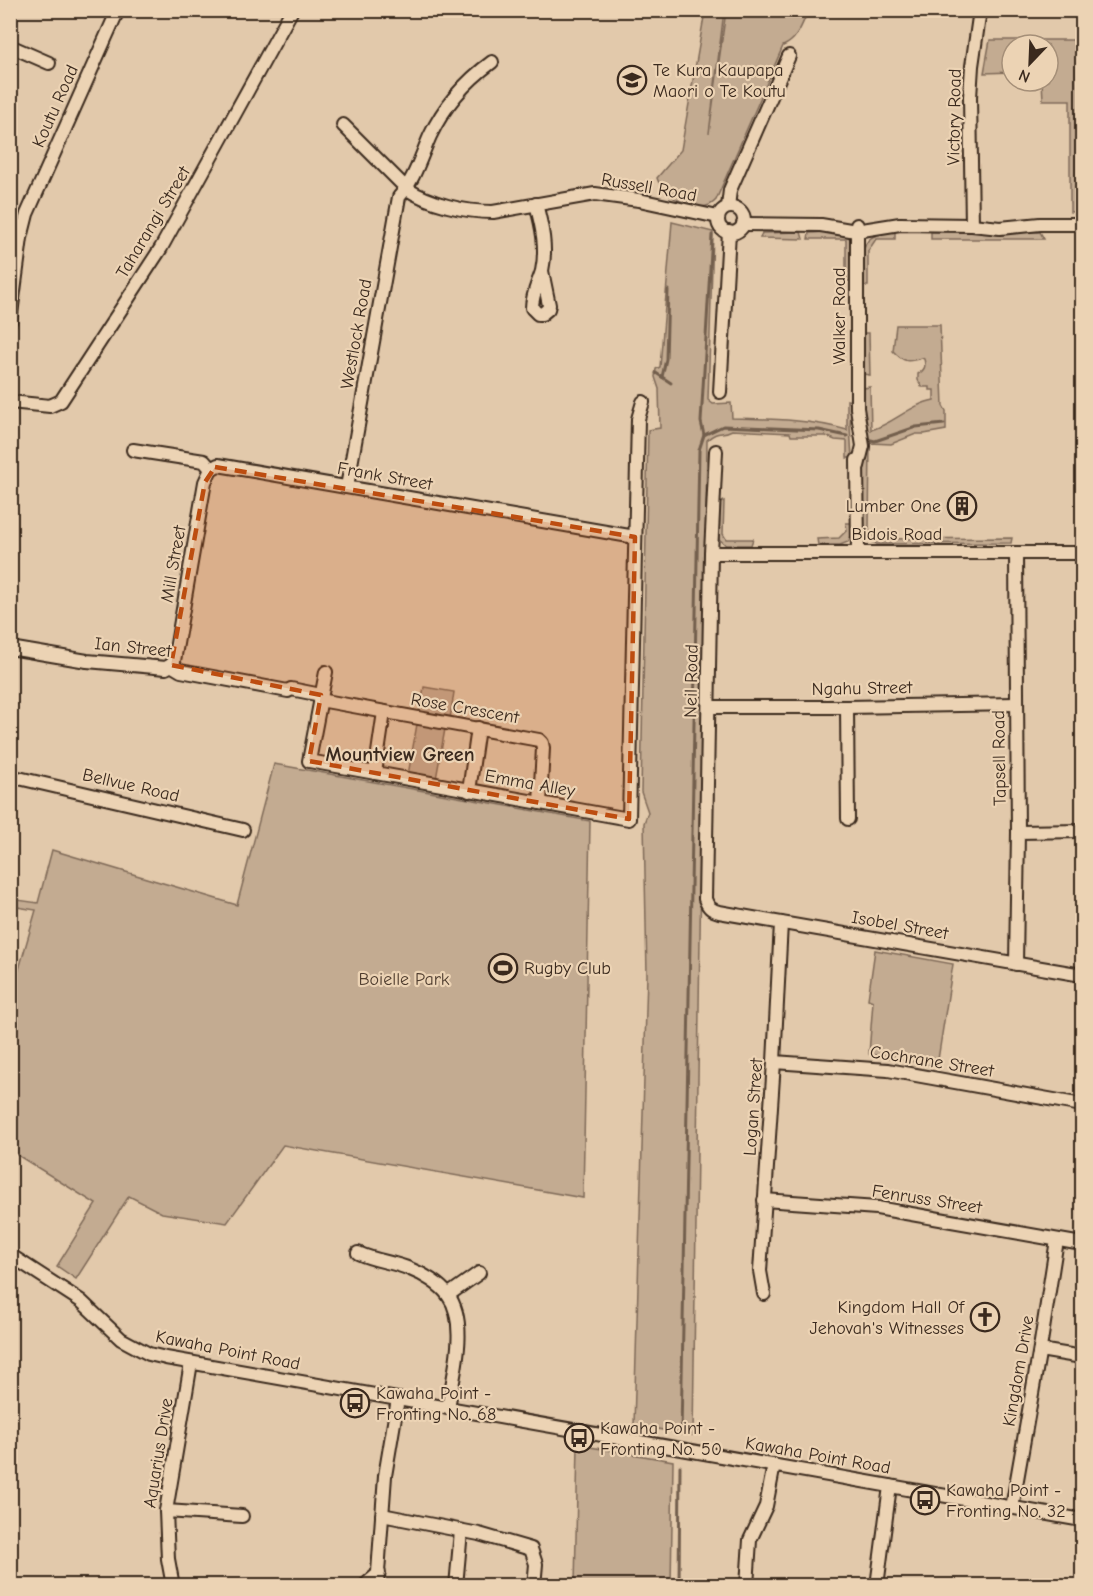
<svg xmlns="http://www.w3.org/2000/svg" width="1093" height="1596" font-family="'Comic Neue',sans-serif">
	<style>
		.green { fill: #c3ab91; stroke: #7f6a58; stroke-width: 1.5 }
		.lines { fill: none; stroke-linecap: round; stroke-linejoin: round }
		.stream { stroke: #735f4d; stroke-width: 3 }
		.street-casing { stroke: #3b2a1e; stroke-width: 16 }
		.street { stroke: #ecd3b4; stroke-width: 12 }
		.marked { fill: #bd4d10; fill-opacity: 0.2; stroke: #bd4d10; stroke-width: 4.5; stroke-dasharray: 12 8; stroke-linejoin: round }
		.labels { text-anchor: middle; stroke-width: 4.5; stroke-linejoin: round; paint-order: stroke }
		.poi-label { font-size: 18px; fill: #3b2a1e; stroke: #ecd3b4; text-anchor: start }
		.street-label { font-size: 18px; fill: #3b2a1e; stroke: #ecd3b4 }
		.park-label { font-size: 18px; fill: #4f3d2f; stroke: #ecd3b4 }
		.neighbourhood-label { font-size: 20px; font-weight: bold; fill: #3b2a1e; stroke: #ecd3b4 }
	</style>
	<rect width="100%" height="100%" fill="#e2c9ab"/>
	<filter id="ink" filterUnits="userSpaceOnUse"><feTurbulence type="fractalNoise" baseFrequency=".0167" numOctaves="2"/><feDisplacementMap in="SourceGraphic" scale="12" xChannelSelector="R" yChannelSelector="G"/><feConvolveMatrix kernelMatrix="1 2 1 2 8 2 1 2 1" color-interpolation-filters="sRGB"/></filter>
	<g filter="url(#ink)">
		<g class="green">
			<path d="M705 11H724L709 133 726 11H808C802 24 798 40 783 46L716 200C701 218 663 197 657 178L681 150Z"/>
			<polygon points="990,40 1082,40 1082,211 1070,212 1070,100 1043,100 1042,81 1048,81 1048,45 1012,45 1012,72 984,73"/>
			<path d="M672 222 713 232 708 400 713 404 731 403 732 418C771 419 810 419 847 430V400L852 401 850 426 852 458H847V441L835 440 826 436H791L790 433 732 430C721 436 719 429 707 440L693 1435 634 1425 647 975 644 823 648 812 641 792 648 430 660 428 659 389 655 377 656 369 660 367Z"/>
			<polygon points="801,232 803,239 760,238 762,233"/>
			<path d="M895 232V239H876L868 251V286H864C864 254 855 233 895 232Z"/>
			<polygon points="931,232 1040,232 1044,239 931,239"/>
			<path d="M809 233C822 233 843 228 851 240L852 282 846 280V239H808Z"/>
			<path d="M896 325H940L943 406 946 411V430L924 434H916L891 444 870 443 869 530 878 539 1012 538 1011 543 877 544C870 541 867 539 864 533V388L870 387 871 430C893 424 911 404 934 400V390H930V387H922L918 380V374C925 370 926 366 924 359L922 358C908 362 904 363 893 351Z"/>
			<polygon points="864,333 869,333 870,375 864,374"/>
			<polygon points="724,501 723,534 726,539 753,539 751,545 726,545 719,539 720,503"/>
			<polygon points="846,523 853,523 851,536 848,542 840,545 818,545 817,539 839,538 847,530"/>
			<polygon points="424,687 454,692 450,719 419,714"/>
			<polygon points="417,724 445,729 436,779 408,775"/>
			<polygon points="274,764 590,821 583,1198 283,1145 227,1223 162,1213 129,1196 76,1279 57,1266 96,1204 11,1151 11,997 36,910 11,906 11,899 38,903 52,850 237,905"/>
			<polygon points="875,950 953,964 937,1066 869,1054 873,1001 868,999"/>
			<polygon points="578,1445 673,1461 671,1585 575,1585"/>
		</g>
		<g class="lines">
			<g class="stream">
				<polyline points="656,373 671,383"/>
				<polyline points="662,377 666,359 668,290"/>
				<polyline points="704,435 701,422 712,235"/>
				<polyline points="867,439 875,441 916,427 944,424"/>
				<polyline points="681,1434 699,450 704,435 723,426 819,430 847,436"/>
				<polyline points="679,1586 680,1466"/>
			</g>
			<g class="street-casing">
				<g id="street">
					<polyline points="10,46 49,63"/>
					<path d="M343 125 407 189C430 204 465 212 493 212L595 194 639 200 718 217"/>
					<path d="M536 204C542 226 547 248 542 271 538 284 532 294 532 308L538 314H542L548 309 549 305 542 271"/>
					<polyline points="728,207 730,190 789,56"/>
					<circle cx="731" cy="220" r="13"/>
					<polyline points="743,224 821,225 856,231 900,224 972,225 1000,228 1040,224 1082,224"/>
					<polyline points="857,225 857,408 863,446 858,466"/>
					<polyline points="972,225 970,97 972,66 980,10"/>
					<polyline points="10,322 21,238 27,214 118,10"/>
					<polyline points="720,392 729,232"/>
					<polyline points="10,402 50,406 61,401 161,248 292,10"/>
					<polyline points="133,450 204,461 211,469 218,465 224,466 635,537"/>
					<path d="M716 451 711 553 705 899C708 907 711 910 719 912L1082 975"/>
					<polyline points="857,460 858,552"/>
					<path d="M347 487 399 197C414 181 421 156 430 136 444 106 466 81 492 62"/>
					<polyline points="711,553 1082,553"/>
					<polyline points="10,648 87,661 166,668 171,665 181,671 288,691 291,689 321,695"/>
					<polyline points="171,665 174,661 205,482 211,469"/>
					<polyline points="326,672 309,761 629,819 638,419 643,402"/>
					<polyline points="320,700 539,740 542,743 543,748 540,803"/>
					<polyline points="709,707 847,707 1016,704"/>
					<polyline points="847,707 848,819"/>
					<polyline points="375,773 384,712"/>
					<polyline points="10,776 243,830"/>
					<polyline points="469,791 478,728"/>
					<polyline points="1018,832 1082,831"/>
					<polyline points="1016,964 1018,832 1016,553"/>
					<polyline points="774,1062 888,1070 1082,1105"/>
					<polyline points="764,1200 877,1208 1082,1244"/>
					<path d="M358 1253C375 1261 393 1262 410 1269 423 1274 440 1284 448 1295 469 1324 453 1376 448 1408"/>
					<polyline points="10,1255 81,1301 121,1339 149,1354 166,1358 1082,1520"/>
					<polyline points="764,1294 760,1271 774,1062 781,923"/>
					<polyline points="448,1295 479,1273"/>
					<polyline points="1040,1350 1082,1357"/>
					<polyline points="1012,1508 1041,1342 1057,1240"/>
					<polyline points="166,1511 242,1516"/>
					<polyline points="382,1515 479,1534 531,1549 536,1564 534,1586"/>
					<polyline points="173,1586 168,1559 166,1511 191,1363"/>
					<polyline points="364,1586 379,1573"/>
					<polyline points="377,1586 385,1476 398,1399"/>
					<polyline points="456,1586 461,1531"/>
					<polyline points="747,1586 750,1540 766,1506 774,1465"/>
					<polyline points="877,1586 890,1486"/>
				</g>
			</g>
			<use href="#street" class="street"/>
		</g>
	</g>
	<path class="marked" d="M215 467 635 537 629 819 309 761 321 695 171 665 205 482Z"/>
	<defs>
		<g id="school-ring" transform="scale(1.5)"><circle r="9.5" fill="#ecd3b4" stroke="#3b2a1e" stroke-width="1.5"/><path d="M0-5L7-2L0 1L-7-2ZM-4 1L0 2.5L4 1V4Q0 6-4 4Z" fill="#3b2a1e"/></g>
		<g id="building-ring" transform="scale(1.5)"><circle r="9.5" fill="#ecd3b4" stroke="#3b2a1e" stroke-width="1.5"/><path d="M-4-6H4V6H1V3H-1V6H-4ZM-2.5-4.3h1.7v1.8h-1.7ZM.8-4.3h1.7v1.8H.8ZM-2.5-1h1.7V.8h-1.7ZM.8-1h1.7V.8H.8Z" fill="#3b2a1e"/></g>
		<g id="stadium-ring" transform="scale(1.5)"><circle r="9.5" fill="#ecd3b4" stroke="#3b2a1e" stroke-width="1.5"/><path d="M0-5a6.5 5 0 1 0 0 10a6.5 5 0 1 0 0-10ZM-3.5-1.8h7v3.6h-7Z" fill="#3b2a1e"/></g>
		<g id="church-ring" transform="scale(1.5)"><circle r="9.5" fill="#ecd3b4" stroke="#3b2a1e" stroke-width="1.5"/><path d="M-1.2-6h2.4v3.5h3.3v2.4h-3.3V6h-2.4V-.1h-3.3v-2.4h3.3Z" fill="#3b2a1e"/></g>
		<g id="bus-ring" transform="scale(1.5)"><circle r="9.5" fill="#ecd3b4" stroke="#3b2a1e" stroke-width="1.5"/><path d="M-5-6H5V4H4V6H2V4H-2V6H-4V4H-5ZM-3.5-4V0h7V-4ZM-3.5 1.2v1.5H-2V1.2ZM2 1.2v1.5H3.5V1.2Z" fill="#3b2a1e"/></g>
	</defs>
	<g fill-rule="evenodd">
		<use href="#school-ring" x="632" y="80"/>
		<use href="#building-ring" x="962" y="506"/>
		<use href="#stadium-ring" x="503" y="968"/>
		<use href="#church-ring" x="985" y="1317"/>
		<use href="#bus-ring" x="355" y="1403"/>
		<use href="#bus-ring" x="579" y="1438"/>
		<use href="#bus-ring" x="925" y="1500"/>
	</g>
	<g class="labels">
		<g class="poi-label">
			<text x="653" y="76">Te Kura Kaupapa<tspan x="653" dy="21">Maori o Te Koutu</tspan></text>
			<text x="941" y="512" text-anchor="end">Lumber One</text>
			<text x="524" y="974">Rugby Club</text>
			<text x="964" y="1313" text-anchor="end">Kingdom Hall Of<tspan x="964" dy="21">Jehovah's Witnesses</tspan></text>
			<text x="376" y="1399">Kawaha Point -<tspan x="376" dy="21">Fronting No. 68</tspan></text>
			<text x="600" y="1434">Kawaha Point -<tspan x="600" dy="21">Fronting No. 50</tspan></text>
			<text x="946" y="1496">Kawaha Point -<tspan x="946" dy="21">Fronting No. 32</tspan></text>
		</g>
		<g class="street-label">
			<text transform="translate(55 106) rotate(-66)" y="6">Koutu Road</text>
			<text transform="translate(954 117) rotate(-89)" y="6">Victory Road</text>
			<text transform="translate(649 187) rotate(10)" y="6">Russell Road</text>
			<text transform="translate(153 222) rotate(-59)" y="6">Taharangi Street</text>
			<text transform="translate(839 316) rotate(-90)" y="6">Walker Road</text>
			<text transform="translate(356 334) rotate(-80)" y="6">Westlock Road</text>
			<text transform="translate(385 476) rotate(10)" y="6">Frank Street</text>
			<text x="897" y="540">Bidois Road</text>
			<text transform="translate(173 564) rotate(-80)" y="6">Mill Street</text>
			<text transform="translate(133 647) rotate(6)" y="6">Ian Street</text>
			<text transform="translate(691 681) rotate(-89)" y="6">Neil Road</text>
			<text transform="translate(862 688) rotate(-1)" y="6">Ngahu Street</text>
			<text transform="translate(465 708) rotate(10)" y="6">Rose Crescent</text>
			<text transform="translate(999 758) rotate(-91)" y="6">Tapsell Road</text>
			<text transform="translate(530 783) rotate(10)" y="6">Emma Alley</text>
			<text transform="translate(131 785) rotate(13)" y="6">Bellvue Road</text>
			<text transform="translate(900 925) rotate(10)" y="6">Isobel Street</text>
			<text transform="translate(932 1061) rotate(9)" y="6">Cochrane Street</text>
			<text transform="translate(753 1107) rotate(-86)" y="6">Logan Street</text>
			<text transform="translate(927 1199) rotate(9)" y="6">Fenruss Street</text>
			<text transform="translate(228 1350) rotate(11)" y="6">Kawaha Point Road</text>
			<text transform="translate(1018 1371) rotate(-80)" y="6">Kingdom Drive</text>
			<text transform="translate(158 1453) rotate(-81)" y="6">Aquarius Drive</text>
			<text transform="translate(818 1455) rotate(10)" y="6">Kawaha Point Road</text>
		</g>
		<g class="park-label">
			<text x="404" y="985">Boielle Park</text>
		</g>
		<g class="neighbourhood-label">
			<text x="400" y="761">Mountview Green</text>
		</g>
	</g>
	<rect width="1093" height="1596" fill="none" stroke="#ecd3b4" stroke-width="36"/>
	<rect x="18" y="18" width="1057" height="1560" fill="none" stroke="#3b2a1e" stroke-width="2" filter="url(#ink)"/>
	<g transform="translate(1030 63) rotate(203)"><circle r="28" fill="#ecd3b4" stroke="#a58f78" stroke-width="1.5"/>
	<path d="M0-4.5L10 22L0 15L-10 22Z" fill="#3b2a1e"/>
	<text y="-9" font-size="16" font-weight="bold" text-anchor="middle" fill="#3b2a1e">N</text>
	</g>
</svg>
